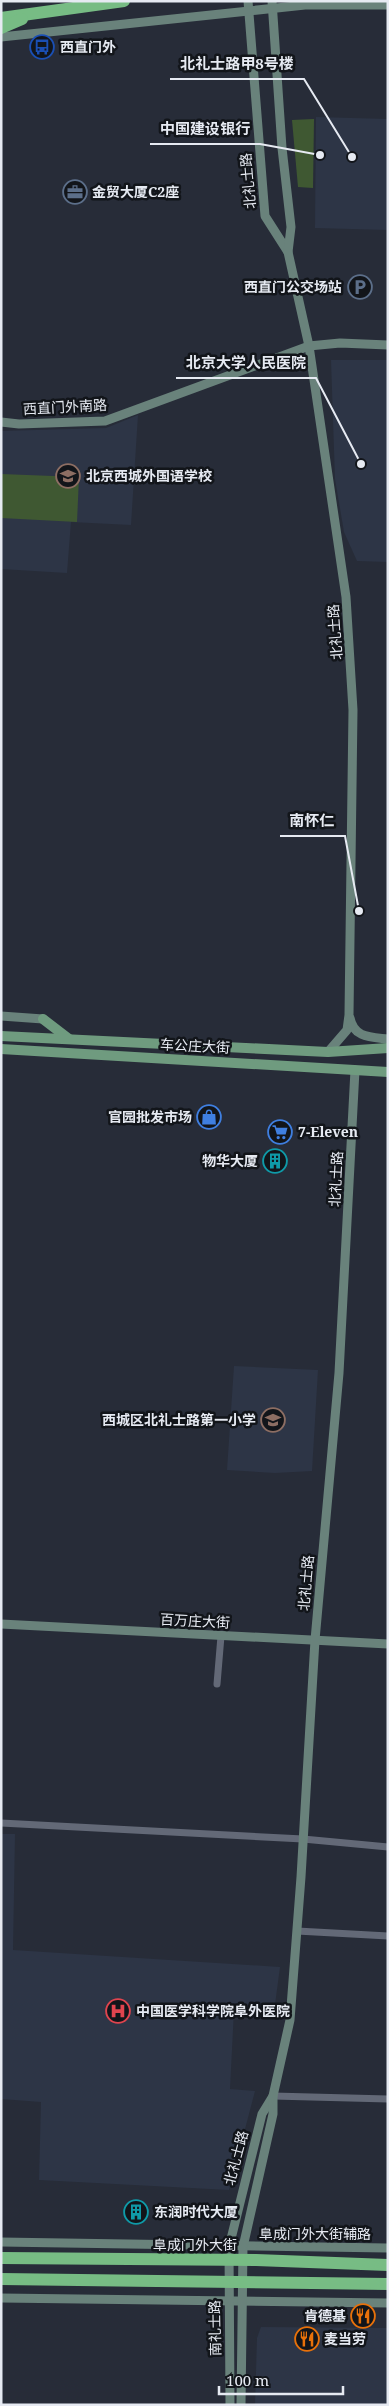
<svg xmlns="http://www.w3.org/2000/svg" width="389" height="2406" font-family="'Noto Serif','Noto Sans SC',serif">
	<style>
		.built { fill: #2d3546 }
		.green { fill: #3f5832 }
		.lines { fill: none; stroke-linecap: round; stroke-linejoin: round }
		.street { stroke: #636977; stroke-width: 7 }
		.secondary { stroke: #69827b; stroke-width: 9 }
		.primary { stroke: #6f9b7f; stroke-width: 10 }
		.highway { stroke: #77bc84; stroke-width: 12 }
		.labels { text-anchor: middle; stroke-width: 5; stroke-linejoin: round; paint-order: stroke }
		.poi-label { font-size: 14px; font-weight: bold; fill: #e6eaf2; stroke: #12151a; text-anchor: start }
		.street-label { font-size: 14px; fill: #e6eaf2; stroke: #12151a }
		.leader { fill: none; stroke: #e6eaf2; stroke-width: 2 }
		.callout-dot { fill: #e6eaf2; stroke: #12151a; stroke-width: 2 }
		.callout-label { font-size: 15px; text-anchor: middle; font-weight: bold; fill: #e6eaf2; stroke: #12151a; stroke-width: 5; stroke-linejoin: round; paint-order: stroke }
	</style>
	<rect width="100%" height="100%" fill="#272c38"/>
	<g class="built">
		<polygon points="316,117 388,119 388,230 315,228"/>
		<polygon points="331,360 388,360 388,562 357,561 344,532 335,479"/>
		<polygon points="138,415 131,525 71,522 67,573 1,569 1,431 106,428"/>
		<polygon points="234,1366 318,1370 312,1471 275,1473 227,1470"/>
		<polygon points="1,1834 15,1834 13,1950 280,1967 274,2012 234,2010 230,2089 255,2091 229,2190 39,2180 41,2102 1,2099"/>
		<polygon points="261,2327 388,2328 388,2405 255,2405 257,2338"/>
	</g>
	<g class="green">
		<polygon points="314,119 313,188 298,187 292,120"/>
		<polygon points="1,474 79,477 77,522 1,518"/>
	</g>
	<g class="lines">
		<g class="street">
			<polyline points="217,1684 221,1636"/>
			<polyline points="1,1823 303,1839 388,1847"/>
			<polyline points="297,1931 388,1936"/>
			<polyline points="273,2096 388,2099"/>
		</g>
		<g class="secondary">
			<polyline points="248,1 265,216 288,252"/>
			<polyline points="272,1 282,148 291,227 288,252 309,346 346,597 353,710 349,1015 347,1030 328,1052"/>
			<polyline points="1,37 305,5 388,5"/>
			<polyline points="1,422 19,424 105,421 309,346 340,343 388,345"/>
			<polyline points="1,1016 43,1019"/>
			<path d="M350 1018C354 1038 370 1037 388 1039"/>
			<polyline points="1,1624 388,1644"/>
			<polyline points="1,2242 388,2248"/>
			<polyline points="1,2298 388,2303"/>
			<polyline points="230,2405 229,2247 262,2114 273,2096"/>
			<polyline points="241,2405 243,2247 273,2114 273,2096 290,2020 301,1877 315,1640 339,1373 355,1070"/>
		</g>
		<g class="primary">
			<polyline points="43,1019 69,1039"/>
			<polyline points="1,1036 328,1052 388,1048"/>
			<polyline points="1,1049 388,1072"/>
		</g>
		<g class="highway">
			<polyline points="1,18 124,1"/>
			<polyline points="1,28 22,19"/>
			<polyline points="1,2258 256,2260 388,2265"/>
			<polyline points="1,2279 388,2284"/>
		</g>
	</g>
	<defs>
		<g id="bus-ring" transform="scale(1.25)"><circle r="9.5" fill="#12151a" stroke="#1a4fb4" stroke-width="1.5"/><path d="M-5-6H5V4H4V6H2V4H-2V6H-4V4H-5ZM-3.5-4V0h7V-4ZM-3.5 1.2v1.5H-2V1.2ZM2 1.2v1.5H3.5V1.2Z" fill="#1a4fb4"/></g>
		<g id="office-ring" transform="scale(1.25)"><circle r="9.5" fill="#12151a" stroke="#5c6f8a" stroke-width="1.5"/><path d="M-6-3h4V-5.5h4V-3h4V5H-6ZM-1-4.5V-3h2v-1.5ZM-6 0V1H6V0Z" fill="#5c6f8a"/></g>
		<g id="parking-ring" transform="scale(1.25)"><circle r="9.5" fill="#12151a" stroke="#5c6f8a" stroke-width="1.5"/><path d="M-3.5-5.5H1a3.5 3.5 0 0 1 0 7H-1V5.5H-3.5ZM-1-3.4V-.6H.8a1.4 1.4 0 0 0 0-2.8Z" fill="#5c6f8a"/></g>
		<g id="school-ring" transform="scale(1.25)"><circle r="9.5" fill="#12151a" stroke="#8d6e63" stroke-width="1.5"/><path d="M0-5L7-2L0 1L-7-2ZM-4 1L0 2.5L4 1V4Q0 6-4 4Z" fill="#8d6e63"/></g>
		<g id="shop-ring" transform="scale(1.25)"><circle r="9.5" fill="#12151a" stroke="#3f7fe0" stroke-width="1.5"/><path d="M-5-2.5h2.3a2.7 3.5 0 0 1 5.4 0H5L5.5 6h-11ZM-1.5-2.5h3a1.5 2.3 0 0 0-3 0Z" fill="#3f7fe0"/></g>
		<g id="supermarket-ring" transform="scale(1.25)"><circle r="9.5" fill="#12151a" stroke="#3f7fe0" stroke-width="1.5"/><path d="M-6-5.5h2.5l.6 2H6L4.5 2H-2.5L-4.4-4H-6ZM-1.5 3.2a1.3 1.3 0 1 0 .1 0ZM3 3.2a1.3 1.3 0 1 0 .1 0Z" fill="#3f7fe0"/></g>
		<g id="building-ring" transform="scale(1.25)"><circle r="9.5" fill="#12151a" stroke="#0f9aa8" stroke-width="1.5"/><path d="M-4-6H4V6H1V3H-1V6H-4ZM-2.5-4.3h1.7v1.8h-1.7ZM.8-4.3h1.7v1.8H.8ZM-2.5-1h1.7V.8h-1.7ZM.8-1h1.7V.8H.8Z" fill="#0f9aa8"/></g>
		<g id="hospital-ring" transform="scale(1.25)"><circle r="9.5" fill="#12151a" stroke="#e0444e" stroke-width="1.5"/><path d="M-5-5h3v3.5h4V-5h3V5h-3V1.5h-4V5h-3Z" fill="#e0444e"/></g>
		<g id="restaurant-ring" transform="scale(1.25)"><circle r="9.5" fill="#12151a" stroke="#e8710a" stroke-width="1.5"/><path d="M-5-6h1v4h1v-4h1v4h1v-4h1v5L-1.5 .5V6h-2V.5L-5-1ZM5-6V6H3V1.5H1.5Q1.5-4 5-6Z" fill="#e8710a"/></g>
	</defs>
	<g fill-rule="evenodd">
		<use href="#bus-ring" x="42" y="47"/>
		<use href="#office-ring" x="75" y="192"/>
		<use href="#parking-ring" x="360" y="287"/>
		<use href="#school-ring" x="68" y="476"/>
		<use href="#shop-ring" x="209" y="1117"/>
		<use href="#supermarket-ring" x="280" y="1132"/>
		<use href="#building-ring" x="275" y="1161"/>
		<use href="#school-ring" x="273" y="1420"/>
		<use href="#hospital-ring" x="118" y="2011"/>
		<use href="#building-ring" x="136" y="2212"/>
		<use href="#restaurant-ring" x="363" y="2316"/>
		<use href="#restaurant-ring" x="307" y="2339"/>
	</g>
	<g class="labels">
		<g class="poi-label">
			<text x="60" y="52">西直门外</text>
			<text x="92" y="197">金贸大厦C2座</text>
			<text x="342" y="292" text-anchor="end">西直门公交场站</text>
			<text x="86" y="481">北京西城外国语学校</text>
			<text x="192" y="1122" text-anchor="end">官园批发市场</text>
			<text x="298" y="1137">7-Eleven</text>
			<text x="258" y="1166" text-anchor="end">物华大厦</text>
			<text x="256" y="1425" text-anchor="end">西城区北礼士路第一小学</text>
			<text x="136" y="2016">中国医学科学院阜外医院</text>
			<text x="154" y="2217">东润时代大厦</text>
			<text x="346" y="2321" text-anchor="end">肯德基</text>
			<text x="324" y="2344">麦当劳</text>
		</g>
		<g class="street-label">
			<text transform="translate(248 181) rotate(-95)" y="5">北礼士路</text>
			<text transform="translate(65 407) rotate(-3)" y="5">西直门外南路</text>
			<text transform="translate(335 632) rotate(-94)" y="5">北礼士路</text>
			<text transform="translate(195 1046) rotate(3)" y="5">车公庄大街</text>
			<text transform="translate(336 1179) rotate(-87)" y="5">北礼士路</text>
			<text transform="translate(306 1583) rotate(-85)" y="5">北礼士路</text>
			<text transform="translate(195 1621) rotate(3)" y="5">百万庄大街</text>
			<text transform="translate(236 2158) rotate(-75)" y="5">北礼士路</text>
			<text x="315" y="2239">阜成门外大街辅路</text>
			<text x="195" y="2250">阜成门外大街</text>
			<text transform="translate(215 2328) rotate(-91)" y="5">南礼士路</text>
		</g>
	</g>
	<path class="leader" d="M352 157L304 79H170M320 155L260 144H150M361 464L316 378H176M359 911L345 836H280"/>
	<g class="callout-dot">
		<circle cx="352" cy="157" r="5"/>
		<circle cx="320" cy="155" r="5"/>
		<circle cx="361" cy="464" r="5"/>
		<circle cx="359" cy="911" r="5"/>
	</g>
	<g class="callout-label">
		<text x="237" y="69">北礼士路甲8号楼</text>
		<text x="205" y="134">中国建设银行</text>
		<text x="246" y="368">北京大学人民医院</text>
		<text x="312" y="826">南怀仁</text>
	</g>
	<rect width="389" height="2406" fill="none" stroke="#e6eaf2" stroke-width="5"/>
	<path d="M219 2386v8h124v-8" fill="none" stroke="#e6eaf2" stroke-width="2.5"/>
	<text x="226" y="2386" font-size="15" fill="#e6eaf2" stroke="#12151a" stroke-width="4" paint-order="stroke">100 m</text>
</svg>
